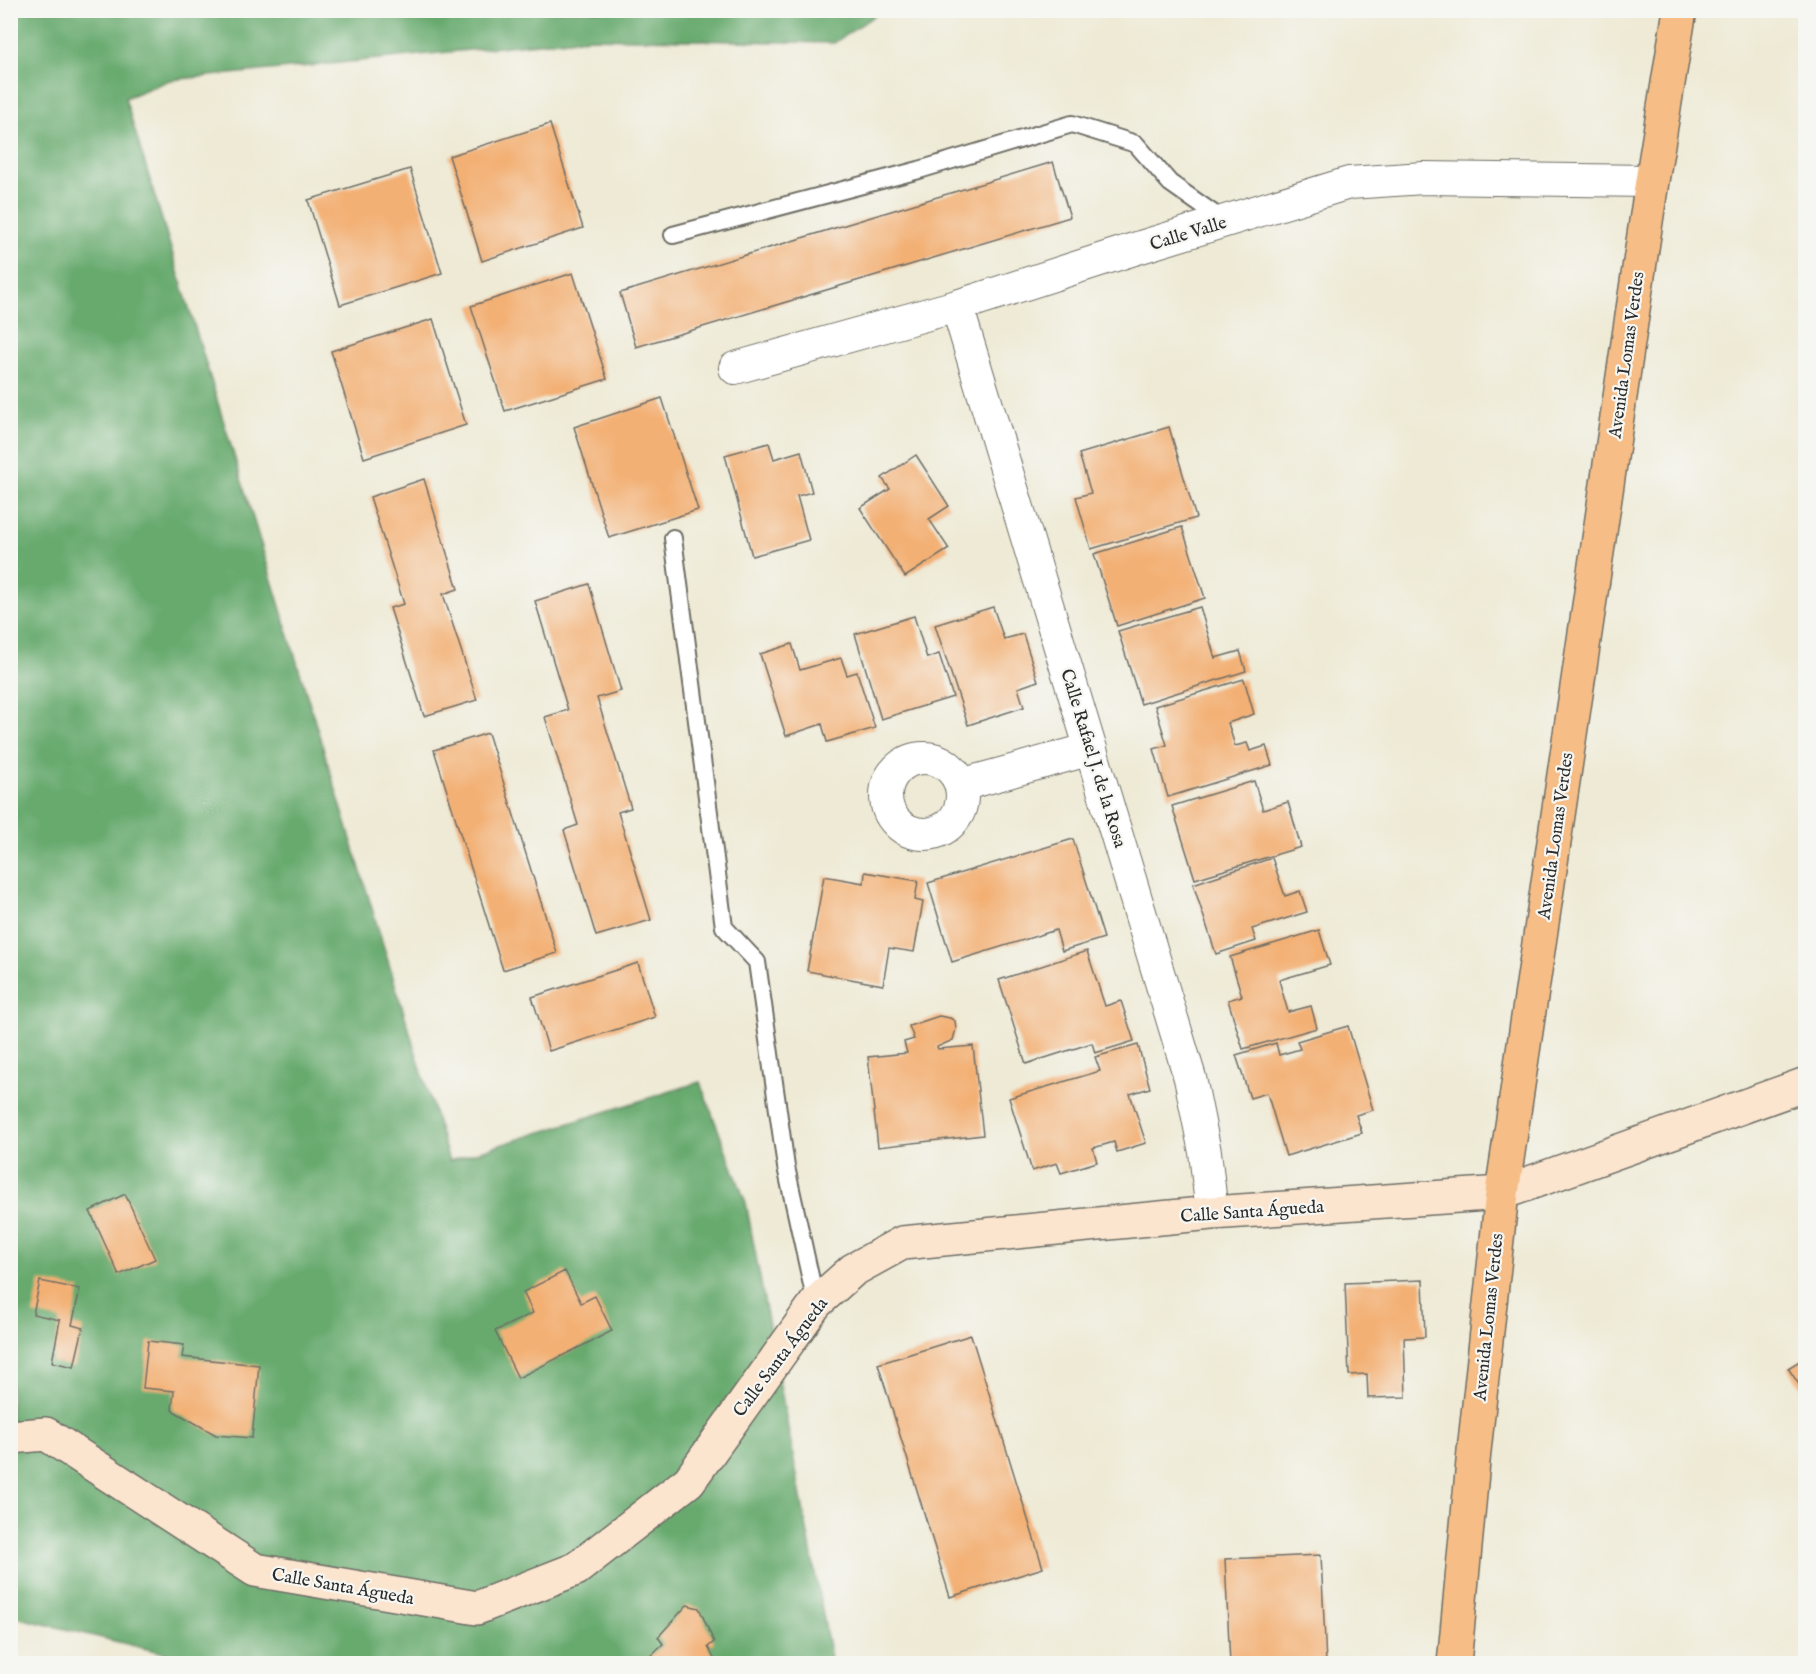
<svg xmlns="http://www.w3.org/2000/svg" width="1816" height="1674" font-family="'IM FELL English',serif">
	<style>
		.forest { fill: #68aa6e; stroke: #4a6a4c; stroke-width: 1.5 }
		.building { fill: #f3b075 }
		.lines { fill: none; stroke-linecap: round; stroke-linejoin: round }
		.lane-casing { stroke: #6f6e66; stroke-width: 20 }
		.street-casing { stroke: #6f6e66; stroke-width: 34 }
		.secondary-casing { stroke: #6f6e66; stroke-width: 36 }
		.primary-casing { stroke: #6f6e66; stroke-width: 36 }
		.lane { stroke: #fff; stroke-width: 16 }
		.street { stroke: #fff; stroke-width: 32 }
		.secondary { stroke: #fbe5cf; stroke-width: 33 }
		.primary { stroke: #f6be86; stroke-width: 33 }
		.labels { text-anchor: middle; stroke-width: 4.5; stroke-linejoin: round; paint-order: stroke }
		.street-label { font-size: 18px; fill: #2b2b2b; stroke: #f6f6f2 }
	</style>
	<rect width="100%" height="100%" fill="#f6f6f2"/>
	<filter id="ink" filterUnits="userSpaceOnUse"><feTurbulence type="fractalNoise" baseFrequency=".0167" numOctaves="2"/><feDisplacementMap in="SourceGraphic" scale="12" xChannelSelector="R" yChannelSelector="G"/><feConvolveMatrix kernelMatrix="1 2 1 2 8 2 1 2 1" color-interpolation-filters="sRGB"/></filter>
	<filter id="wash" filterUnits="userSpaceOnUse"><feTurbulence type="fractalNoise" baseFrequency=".008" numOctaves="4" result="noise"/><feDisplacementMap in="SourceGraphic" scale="24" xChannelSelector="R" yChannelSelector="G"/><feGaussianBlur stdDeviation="1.35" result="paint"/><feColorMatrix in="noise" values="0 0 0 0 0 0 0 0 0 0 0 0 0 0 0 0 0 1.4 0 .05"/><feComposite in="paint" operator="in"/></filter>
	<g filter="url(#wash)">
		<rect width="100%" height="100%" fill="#eeead5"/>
		<polygon class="forest" points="11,11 881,11 834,43 589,38 170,80 125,98 449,1161 700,1082 746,1203 832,1663 209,1664 11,1616"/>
		<g id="blocks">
			<g class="building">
				<polygon points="550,124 583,228 482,261 449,156"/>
				<polygon points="1053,162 1070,217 636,347 620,293"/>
				<polygon points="410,169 442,273 340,305 308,200"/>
				<polygon points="573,273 607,379 505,411 471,306"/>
				<polygon points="433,319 466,425 364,458 331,351"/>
				<polygon points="662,398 698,510 609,538 574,427"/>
				<polygon points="1169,427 1196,518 1091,549 1076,497 1091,493 1079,454"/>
				<polygon points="769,443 774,459 801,451 812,492 797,496 809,540 752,556 725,455"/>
				<polygon points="916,455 949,506 929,519 949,549 905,577 860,508 890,489 882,478"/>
				<polygon points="424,479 458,589 443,594 477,700 424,716 390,608 404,604 370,497"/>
				<polygon points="1182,527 1205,598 1117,626 1094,554"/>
				<polygon points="589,584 621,691 597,698 631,808 618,812 651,920 596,936 564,830 578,825 545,717 568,710 535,601"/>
				<polygon points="993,607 1004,639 1023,634 1038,681 1018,688 1024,707 968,725 935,625"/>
				<polygon points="1200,607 1215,658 1240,651 1246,671 1141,704 1118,631"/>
				<polygon points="914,616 927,658 939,654 953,697 881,719 855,634"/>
				<polygon points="792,644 800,670 841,658 847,675 857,672 875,728 827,742 822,724 786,736 760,654"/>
				<polygon points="1244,679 1254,714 1228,723 1235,746 1247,743 1250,751 1266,746 1272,765 1168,797 1154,749 1167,745 1155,706"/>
				<polygon points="488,733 557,953 503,970 434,750"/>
				<polygon points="1254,781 1263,810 1288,802 1301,847 1195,879 1172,806"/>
				<polygon points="1073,839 1104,938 1062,951 1056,930 952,962 928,883"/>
				<polygon points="1272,858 1285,896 1300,891 1307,912 1252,929 1256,941 1216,954 1193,884"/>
				<polygon points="865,872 918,881 915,900 923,902 914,952 889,948 883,985 807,971 824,876 864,883"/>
				<polygon points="1319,930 1330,965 1279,980 1288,1012 1311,1006 1317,1028 1243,1049 1228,1000 1242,996 1230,957"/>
				<polygon points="1087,951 1105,1006 1121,1001 1134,1041 1095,1053 1092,1043 1026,1064 999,980"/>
				<polygon points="638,963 655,1017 549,1051 532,997"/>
				<polygon points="939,1016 950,1018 955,1021 956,1029 953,1040 937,1047 938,1049 973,1046 983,1135 878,1147 868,1057 907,1053 904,1042 914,1039 909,1026"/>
				<polygon points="1348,1026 1373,1110 1356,1115 1362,1133 1286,1156 1267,1093 1250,1098 1236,1055 1276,1043 1279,1055 1300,1049 1297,1041"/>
				<polygon points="1138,1045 1150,1088 1130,1094 1146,1143 1117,1152 1114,1142 1093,1148 1097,1162 1061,1173 1057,1163 1032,1171 1009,1098 1100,1071 1095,1057"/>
				<polygon points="125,1194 155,1259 119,1275 90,1211"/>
				<polygon points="565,1271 581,1303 595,1296 612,1331 518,1378 495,1331 533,1313 523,1292"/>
				<polygon points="1423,1280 1425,1337 1404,1338 1406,1397 1368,1398 1367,1374 1349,1375 1345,1283"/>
				<polygon points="40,1281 80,1289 72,1325 83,1328 74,1367 52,1362 60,1320 33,1314"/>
				<polygon points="971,1335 1043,1568 950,1597 878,1364"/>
				<polygon points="148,1341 184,1345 182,1357 259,1365 252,1438 216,1435 172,1410 174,1391 143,1388"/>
				<polygon points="1806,1357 1806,1395 1788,1368"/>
				<polygon points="1321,1555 1326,1664 1230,1664 1225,1559"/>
				<polygon points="687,1605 699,1608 714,1642 708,1647 717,1664 655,1664 649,1657 663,1644 658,1637"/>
			</g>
		</g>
	</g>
	<g filter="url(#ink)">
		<use href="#blocks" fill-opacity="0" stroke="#6f6e66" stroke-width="1.5"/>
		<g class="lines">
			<g class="lane-casing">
				<g id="lane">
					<polyline points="673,235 919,170 1072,124 1136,144 1170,183 1224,221"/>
					<polyline points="673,538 724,927 757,962 786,1167 816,1303"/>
				</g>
			</g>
			<g class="street-casing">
				<g id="street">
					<polyline points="957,306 1190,1078 1205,1152 1212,1213"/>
					<polyline points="735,368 957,306 1134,249 1349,183 1424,178 1652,181"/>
					<circle cx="924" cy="796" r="38"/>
					<polyline points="961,785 1091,749"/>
				</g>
			</g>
			<g class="secondary-casing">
				<polyline id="secondary" points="10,1437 46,1434 255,1570 477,1608 576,1569 689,1481 816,1303 853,1270 902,1243 1212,1213 1502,1193 1806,1084"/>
			</g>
			<g class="primary-casing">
				<polyline id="primary" points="1454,1664 1474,1451 1502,1193 1652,181 1680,10"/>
			</g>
			<use href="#lane" class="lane"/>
			<use href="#street" class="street"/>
			<use href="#secondary" class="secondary"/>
			<use href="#primary" class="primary"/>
		</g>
	</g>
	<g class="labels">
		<g class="street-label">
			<text transform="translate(1188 233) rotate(-17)" y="6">Calle Valle</text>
			<text transform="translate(1626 355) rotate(-82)" y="6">Avenida Lomas Verdes</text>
			<text transform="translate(1094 758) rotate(73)" y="6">Calle Rafael J. de la Rosa</text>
			<text transform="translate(1555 836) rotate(-82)" y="6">Avenida Lomas Verdes</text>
			<text transform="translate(1252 1211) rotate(-4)" y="6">Calle Santa Águeda</text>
			<text transform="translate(1488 1317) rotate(-84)" y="6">Avenida Lomas Verdes</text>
			<text transform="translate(780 1357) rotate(-53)" y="6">Calle Santa Águeda</text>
			<text transform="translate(343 1586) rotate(10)" y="6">Calle Santa Águeda</text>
		</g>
	</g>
	<rect width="1816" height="1674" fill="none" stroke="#f6f6f2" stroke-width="36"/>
</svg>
